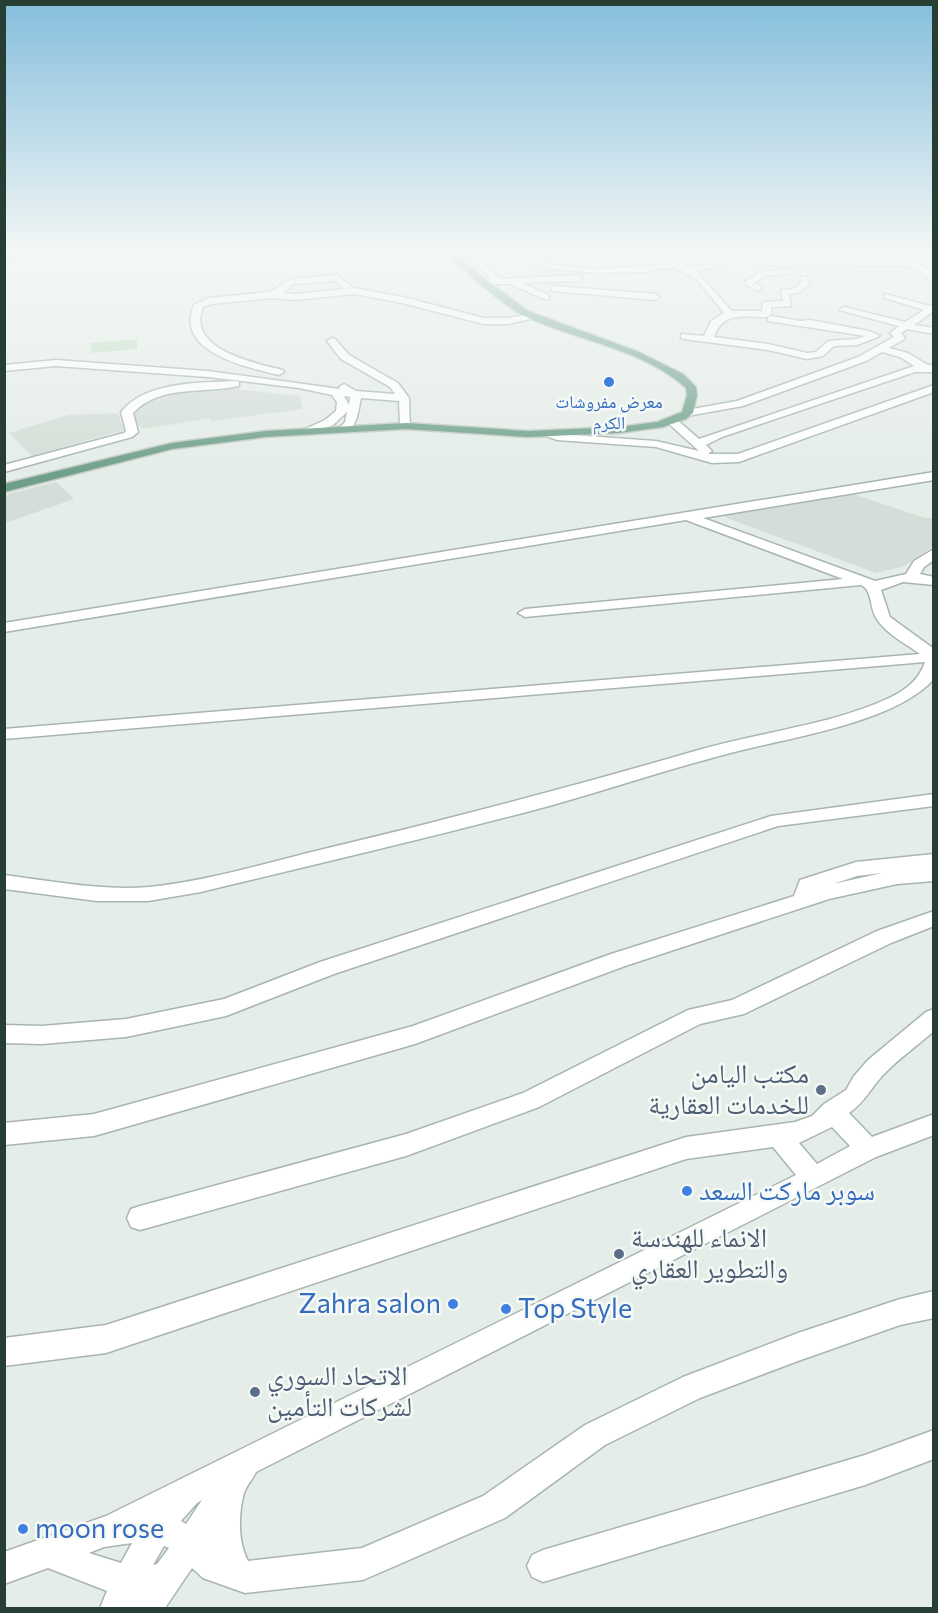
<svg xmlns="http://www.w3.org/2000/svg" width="938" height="1613" font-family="Commissioner,'Noto Naskh Arabic',sans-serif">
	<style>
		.built { fill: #d4ddd7 }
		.green { fill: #c0dcc3 }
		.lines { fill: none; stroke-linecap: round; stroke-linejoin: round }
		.minor-casing { stroke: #a8b5ae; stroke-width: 3 }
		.major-casing { stroke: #c2c9c6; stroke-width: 3 }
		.minor { fill: #fff; fill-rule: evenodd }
		.major { fill: #6d9f8a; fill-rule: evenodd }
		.shop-dot { fill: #3f7fe0; stroke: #f6faf7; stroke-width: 2 }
		.service-dot { fill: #5c6f8a; stroke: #f6faf7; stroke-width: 2 }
		.labels { text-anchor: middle; stroke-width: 5; stroke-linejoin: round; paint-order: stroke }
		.far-shop-label { font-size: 18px; fill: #366cbe; stroke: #f6faf7 }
		.near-service-label { font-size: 27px; fill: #4e5e75; stroke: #f6faf7; text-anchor: start }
		.near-shop-label { font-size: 27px; fill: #366cbe; stroke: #f6faf7; text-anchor: start }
	</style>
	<rect width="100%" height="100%" fill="#e5ede8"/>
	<g class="built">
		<polygon points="225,388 300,396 303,409 211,421 211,418 144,429 137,425 133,410 159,396"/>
		<polygon points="118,413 124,430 32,456 9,433 68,415"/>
		<polygon points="56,482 74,499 5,523 5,495"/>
		<polygon points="847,492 925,518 933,518 933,546 905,566 876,573 727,518 726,514"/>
	</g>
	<polygon class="green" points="137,339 137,349 91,353 91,343"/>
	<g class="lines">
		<g class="minor-casing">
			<g id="minor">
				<path d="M523 252H582L578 254 533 257C560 274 633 268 664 264L629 252C645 252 665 257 679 262 684 264 686 267 692 267 711 266 725 252 745 252L712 268 696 271 732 311H762L763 302 783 301 781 290 793 289 801 283V277H807L810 284 798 293 789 294 791 306 771 307 772 314 767 317C743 317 723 311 714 337L768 344 807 353 816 352 828 341 856 339 865 336 768 321V317L771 316 801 321 810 320 869 331 880 336 857 345 834 346 823 356 807 359 768 350 684 339 681 338V334L704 336 711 321 724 313 698 281 674 267 644 272 597 273 551 269 531 263 523 258 481 260 500 279 578 275 582 278 578 281 522 283 549 295V299L546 300 510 284H483V280L491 279 470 258 474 256Z"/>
				<polygon points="679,252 694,252 695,253 691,255"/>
				<polygon points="924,252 934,252 934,254 914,260 934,274 934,282 910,266 763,265 759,262 763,259 903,260 902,256"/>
				<polygon points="786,269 789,270 789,274 764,276 754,283 761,286 761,290 755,290 744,283 759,272"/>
				<path d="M337 275 353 288 403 297 484 318H508L534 314 539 317 508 324H484L402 303 355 294 295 300 272 298 211 304 203 307C186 349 253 363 283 370L284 372 279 375C246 367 174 352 194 305L209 298 270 292 291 279ZM335 281 344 289 295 294 283 293 293 284Z"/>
				<polygon points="555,286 655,294 660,297 655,300 552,291 552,287"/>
				<polygon points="885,294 930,306 934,304 934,311 914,325 934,328 934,334 907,329 901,333 905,338 903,340 889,348 908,353 926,364 934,366 934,372 915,372 722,437 706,445 712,451 708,454 738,454 934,385 934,392 739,462 712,463 656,447 557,440 542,434 548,431 558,434 656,441 699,451 668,423 668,419 676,419 699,439 914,366 900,357 882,352 866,361 743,406 687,416 681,413 687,410 737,401 858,357 894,337 890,333 899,326 839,310 844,307 905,322 924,310 885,298"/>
				<path d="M332 338 335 339 349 355 398 383 409 398 410 428H402L400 426 399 401 361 398C358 410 358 427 345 432L339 429 345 422 347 412 333 425 309 434 303 431 305 429 325 420 336 411 337 402 332 395 299 388 208 377 56 366 4 371V365L56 360 208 371 340 389 339 387 344 384 356 391 395 394 390 387 341 359 327 341ZM344 396 350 397 349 405Z"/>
				<path d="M235 381 239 382V386C204 394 160 384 133 413L138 432 132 437 4 472V465L124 433 126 431 121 412C146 381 199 383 235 381Z"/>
				<path d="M934 472V480L703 518 875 581 906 574 914 561 934 549V560L924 567 920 574 934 577V585L903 582 881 590 890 617 934 649V679C892 725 783 738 723 755 665 770 607 790 549 806 434 837 317 864 201 892L148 901H97L4 889V875C52 881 101 891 149 887 209 881 269 862 328 848 454 818 578 785 702 749 762 732 834 724 889 698 906 690 919 680 925 662L4 739V729L920 654C905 643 884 633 875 616 870 606 872 590 861 585L525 617 518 613 525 609 843 579 686 520 4 632V623Z"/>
				<polygon points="934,794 934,806 778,826 334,974 226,1016 126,1037 42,1044 4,1043 4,1025 42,1026 126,1019 224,999 320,962 771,816"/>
				<path d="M934 854V881L897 884 829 899 625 966 415 1044 94 1136 4 1145V1123L94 1114 413 1026 611 954 794 896 800 880 856 862ZM882 873 833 884 857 876Z"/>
				<polygon points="934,911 934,926 891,943 744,1014 700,1024 539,1107 406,1156 140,1230 131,1227 127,1218 131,1209 140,1206 406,1134 523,1093 688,1010 732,1000 877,931"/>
				<path d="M934 1009V1031C917 1046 898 1059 883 1075 871 1088 864 1103 849 1113L872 1137 934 1114V1135L876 1157 256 1472C253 1479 246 1486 244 1493 238 1515 238 1542 248 1561L362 1548 483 1496 585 1425 683 1377 798 1333 900 1299 934 1291V1318L900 1325 798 1361 700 1398 605 1445 505 1518 363 1580 245 1593 203 1578 192 1568 165 1608H100L107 1591 48 1568 4 1584V1552L106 1516 796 1175 773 1147 686 1159 106 1353 4 1366V1338L106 1325 686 1137 795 1122 812 1116 824 1104 846 1090 854 1076 868 1060 926 1012ZM832 1127 850 1146 817 1164 799 1143ZM202 1500 186 1524 181 1521 197 1503ZM132 1543 121 1563 89 1553 104 1547ZM164 1546 169 1548 157 1564 153 1565Z"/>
				<polygon points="934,1430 934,1459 865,1485 543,1582 532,1577 527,1566 532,1555 543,1550 865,1455"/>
			</g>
		</g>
		<g class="major-casing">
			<g id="major">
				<polygon points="18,252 28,252 4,264 4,258"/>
				<path d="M446 252H454L479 274 528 311 639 352 683 374 696 387 697 395 693 413 686 419 663 427 619 433 528 437 406 429 265 437 172 449 4 492V484L172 443 265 431 406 423 528 431 619 427 657 422 682 412 687 395 686 388C644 349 574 340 524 316 504 306 461 269 446 252Z"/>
			</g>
		</g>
		<use href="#minor" class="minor"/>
		<use href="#major" class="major"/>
	</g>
	<linearGradient id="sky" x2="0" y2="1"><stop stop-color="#85bedd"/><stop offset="0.53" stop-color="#f3f7f5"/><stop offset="1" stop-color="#f3f7f5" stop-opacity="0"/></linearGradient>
	<rect width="938" height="477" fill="url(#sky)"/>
	<g class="shop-dot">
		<circle cx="609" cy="382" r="6"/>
		<circle cx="687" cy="1191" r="6"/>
		<circle cx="453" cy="1304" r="6"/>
		<circle cx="506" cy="1309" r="6"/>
		<circle cx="23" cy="1529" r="6"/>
	</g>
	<g class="service-dot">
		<circle cx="821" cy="1090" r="6"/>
		<circle cx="619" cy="1254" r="6"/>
		<circle cx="255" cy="1392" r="6"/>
	</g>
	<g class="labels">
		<g class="far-shop-label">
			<text x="609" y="408">معرض مفروشات<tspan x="609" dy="21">الكرم</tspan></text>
		</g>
		<g class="near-service-label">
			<text x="809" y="1083" text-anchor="end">مكتب اليامن<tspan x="809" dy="31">للخدمات العقارية</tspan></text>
			<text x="631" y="1247">الانماء للهندسة<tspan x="631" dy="31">والتطوير العقاري</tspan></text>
			<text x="267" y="1385">الاتحاد السوري<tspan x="267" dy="31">لشركات التأمين</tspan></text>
		</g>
		<g class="near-shop-label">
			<text x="699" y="1200">سوبر ماركت السعد</text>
			<text x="441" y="1313" text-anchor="end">Zahra salon</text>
			<text x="518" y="1318">Top Style</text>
			<text x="35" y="1538">moon rose</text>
		</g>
	</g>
	<rect width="938" height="1613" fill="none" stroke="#263e33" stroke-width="12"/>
</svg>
